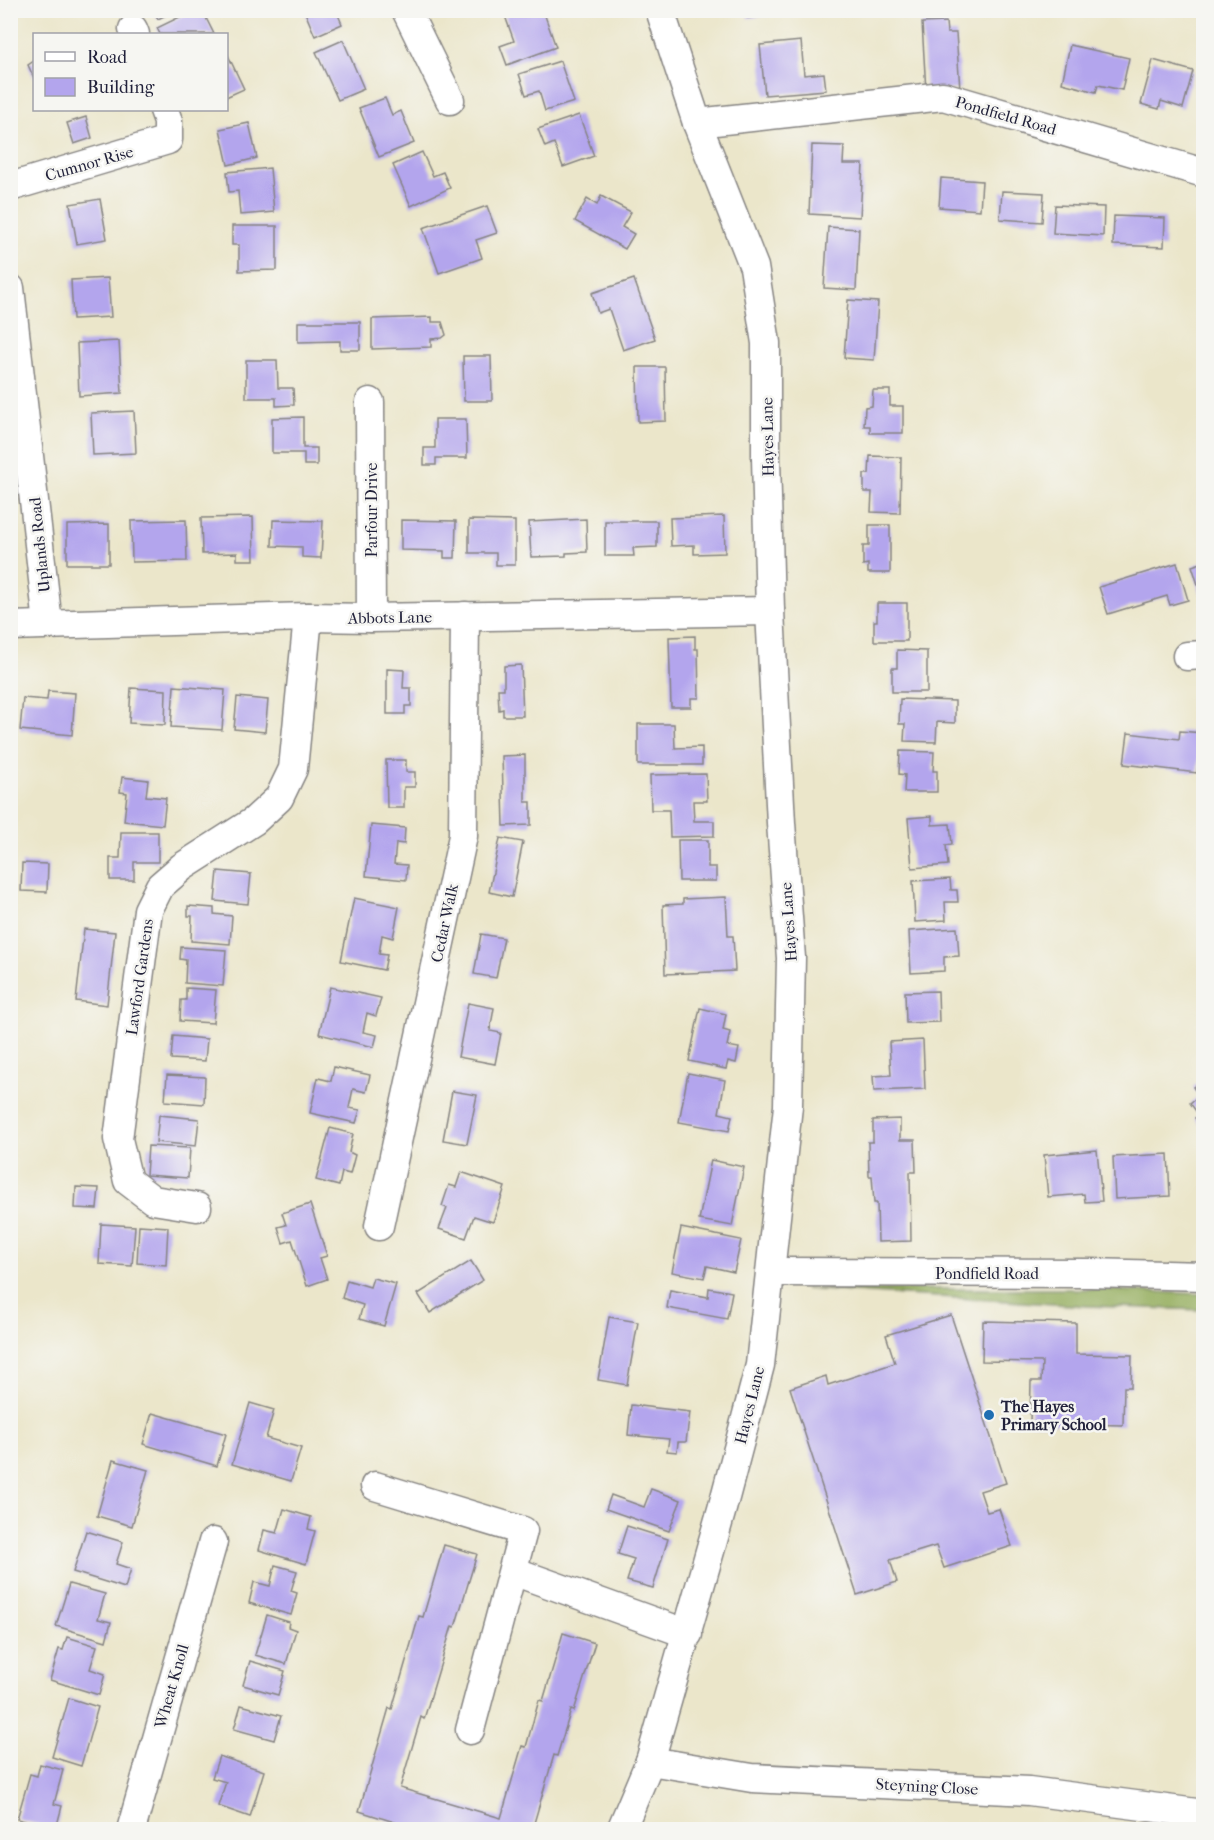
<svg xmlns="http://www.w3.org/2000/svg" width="1214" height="1840" font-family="'IM FELL French Canon',serif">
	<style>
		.forest { fill: #96af60; stroke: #5c684e; stroke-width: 1.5 }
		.building { fill: #b3a5ed }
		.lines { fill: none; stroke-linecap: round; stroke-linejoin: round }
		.minor-casing { stroke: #868482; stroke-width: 31 }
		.minor { stroke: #fff; stroke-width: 28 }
		.poi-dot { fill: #1f6fb2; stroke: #f6f6f2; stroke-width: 2 }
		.labels { text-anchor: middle; stroke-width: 5; stroke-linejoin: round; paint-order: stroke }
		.street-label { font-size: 16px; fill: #22223b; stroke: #f6f6f2 }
		.poi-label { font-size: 16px; font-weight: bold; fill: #22223b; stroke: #f6f6f2; text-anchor: start }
	</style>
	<rect width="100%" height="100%" fill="#f6f6f2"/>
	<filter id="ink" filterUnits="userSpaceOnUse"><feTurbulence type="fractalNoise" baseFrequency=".0167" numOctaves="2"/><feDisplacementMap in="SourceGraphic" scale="12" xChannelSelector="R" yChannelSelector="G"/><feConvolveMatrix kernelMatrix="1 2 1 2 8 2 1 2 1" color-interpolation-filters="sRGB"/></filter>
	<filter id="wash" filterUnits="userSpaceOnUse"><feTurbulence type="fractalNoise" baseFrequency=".008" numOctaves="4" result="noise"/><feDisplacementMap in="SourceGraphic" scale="24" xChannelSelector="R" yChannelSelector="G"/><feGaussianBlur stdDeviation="1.35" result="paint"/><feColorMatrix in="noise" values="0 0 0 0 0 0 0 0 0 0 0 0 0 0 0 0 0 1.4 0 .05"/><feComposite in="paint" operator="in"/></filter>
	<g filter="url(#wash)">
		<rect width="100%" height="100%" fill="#ebe6ca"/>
		<polygon class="forest" points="805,1289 1088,1289 1203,1294 1203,1310 1088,1306"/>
		<g id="blocks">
			<g class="building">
				<polygon points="153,10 176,10 158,19"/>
				<polygon points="194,10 202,10 214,34 160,34 157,28"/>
				<polygon points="304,10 336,10 342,24 315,36"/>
				<polygon points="520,10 543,10 556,47 507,65 500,46 514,41 505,16"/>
				<polygon points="747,10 777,10 778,14 748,18"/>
				<polygon points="946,22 947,33 956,33 960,89 926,91 922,23"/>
				<polygon points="343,40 364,89 338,100 316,52"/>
				<polygon points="801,41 804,75 824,73 826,90 765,95 760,45"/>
				<polygon points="1070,45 1129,58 1122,90 1098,85 1096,92 1062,83"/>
				<polygon points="226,51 244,89 226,97"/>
				<polygon points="1153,60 1193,71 1183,108 1161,101 1159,109 1141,104"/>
				<polygon points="34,61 34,78 28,65"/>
				<polygon points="560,61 574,102 545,111 539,91 526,95 519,74"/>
				<polygon points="385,98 392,115 401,111 414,143 379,157 359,108"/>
				<polygon points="579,115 594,156 563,167 554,143 545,147 538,129"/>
				<polygon points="86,117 92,138 74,144 67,123"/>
				<polygon points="249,123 257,158 228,165 220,129"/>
				<polygon points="812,145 844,146 843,164 863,164 860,217 809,214"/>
				<polygon points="422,152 433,176 443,172 450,188 411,206 393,165"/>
				<polygon points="270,168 274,212 240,215 238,191 229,192 227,172"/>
				<polygon points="941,178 982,181 980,210 939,207"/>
				<polygon points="1002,191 1044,193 1042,222 1000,219"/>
				<polygon points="601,196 631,212 622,227 634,234 625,249 575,221 587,199 597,205"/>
				<polygon points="100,199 107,239 77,244 70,204"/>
				<polygon points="1055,205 1104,207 1103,236 1053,233"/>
				<polygon points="487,206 497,233 476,240 482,258 439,273 423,228"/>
				<polygon points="1114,216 1165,218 1164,247 1113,245"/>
				<polygon points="232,226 277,226 277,270 239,271 239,245 232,245"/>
				<polygon points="828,227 859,229 856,290 824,288"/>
				<polygon points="108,278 111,317 73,319 71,280"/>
				<polygon points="634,279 655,339 623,350 609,309 598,313 592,293"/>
				<polygon points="848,300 878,302 874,360 844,358"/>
				<polygon points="432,317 432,322 442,322 446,335 442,338 431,339 431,347 372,349 372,319"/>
				<polygon points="298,322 360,322 360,350 340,350 340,341 298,342"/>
				<polygon points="119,341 122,393 79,396 77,343"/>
				<polygon points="463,356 491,356 492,401 464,401"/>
				<polygon points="246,360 277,360 278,388 293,388 294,405 276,406 276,398 246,398"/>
				<polygon points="637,367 665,367 666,421 638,422"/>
				<polygon points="873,390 890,390 890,406 903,406 903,433 870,433 870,426 864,426 865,407 872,406"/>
				<polygon points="134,411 136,453 93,455 91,413"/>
				<polygon points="303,417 303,448 317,448 317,465 304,465 304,453 272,453 272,418"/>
				<polygon points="435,419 466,419 467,458 436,458 436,465 424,465 424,448 435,448"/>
				<polygon points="870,456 901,457 900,513 871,512 872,492 864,492 864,474 869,474"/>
				<polygon points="724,516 725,553 694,554 694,545 671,546 670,518"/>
				<polygon points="253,517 254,560 237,560 237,553 202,554 201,518"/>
				<polygon points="586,519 587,552 566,553 566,556 531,557 529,522"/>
				<polygon points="186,520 187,561 132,562 131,521"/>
				<polygon points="273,520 323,521 321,558 302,557 302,547 272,546"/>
				<polygon points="401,520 456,521 455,558 444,558 444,551 401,550"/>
				<polygon points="469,520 515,521 515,565 496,565 496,553 469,553"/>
				<polygon points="605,521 657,521 657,547 633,548 634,556 605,556"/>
				<polygon points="109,524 109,564 67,564 67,525"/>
				<polygon points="869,525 890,525 890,573 868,573 868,564 863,565 863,546 869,546"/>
				<polygon points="1204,562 1204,599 1203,600 1192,566"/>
				<polygon points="1177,563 1188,600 1170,605 1167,596 1108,614 1099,587"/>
				<polygon points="877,603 907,603 907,641 874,641 874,621 877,621"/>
				<polygon points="695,636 695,649 698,649 699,698 691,698 691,707 671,707 669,637"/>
				<polygon points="897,650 927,651 927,692 892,692 892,668 897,668"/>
				<polygon points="521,665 523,716 503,716 503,709 499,710 498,689 504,689 504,666"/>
				<polygon points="387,669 404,670 403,688 411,688 411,706 405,706 405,714 387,714"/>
				<polygon points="174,686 225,690 222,730 171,727"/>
				<polygon points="131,688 166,690 165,725 129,723"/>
				<polygon points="48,691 75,693 72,735 20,730 23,698 47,700"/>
				<polygon points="237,697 268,700 265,732 234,729"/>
				<polygon points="900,699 955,701 955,723 937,722 936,742 904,741 905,724 899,724"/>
				<polygon points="638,724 674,724 675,748 702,747 702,765 638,765"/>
				<polygon points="1180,731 1202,733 1197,773 1124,764 1128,733 1179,739"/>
				<polygon points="900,751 934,752 933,771 937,771 937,792 904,792 905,775 899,774"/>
				<polygon points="525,755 525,802 531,802 531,825 504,826 502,756"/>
				<polygon points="386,760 406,760 406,772 415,772 415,787 404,787 404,808 387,808"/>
				<polygon points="706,774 707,801 693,801 694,821 714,821 714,836 670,837 669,810 651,810 650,775"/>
				<polygon points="122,777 148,780 146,796 166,798 163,825 124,821 127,793 120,792"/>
				<polygon points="932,816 932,825 950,824 952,844 946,845 948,865 912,868 908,818"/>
				<polygon points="371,825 405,828 404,844 396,843 394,864 407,865 406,880 366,876"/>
				<polygon points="121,832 158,832 158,862 134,862 134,880 110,880 110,858 120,858"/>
				<polygon points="500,838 523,842 512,897 489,892"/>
				<polygon points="678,840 708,840 708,867 716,867 716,881 679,881"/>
				<polygon points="22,863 48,864 47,892 21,891"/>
				<polygon points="218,871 251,874 248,904 215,901"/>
				<polygon points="950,879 951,890 957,890 958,902 945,902 946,920 915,922 913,881"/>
				<polygon points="726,897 728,936 733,936 735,971 665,974 663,905 683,904 683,899"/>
				<polygon points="354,898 399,907 393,938 382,935 379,954 387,955 384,970 341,961"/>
				<polygon points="188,906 214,908 214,914 232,916 230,944 191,941 192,916 188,916"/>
				<polygon points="957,928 959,956 944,957 944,971 911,973 909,931"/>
				<polygon points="84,929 115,932 107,1005 76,1001"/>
				<polygon points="481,934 504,938 496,978 474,974"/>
				<polygon points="181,947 226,950 223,986 185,983 186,960 180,959"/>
				<polygon points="330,987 381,998 376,1016 367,1013 363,1032 377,1035 374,1047 319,1034"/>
				<polygon points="186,988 216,990 213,1023 180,1021 181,1000 186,1000"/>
				<polygon points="938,991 939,1022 906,1023 905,992"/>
				<polygon points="468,1003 494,1008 490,1031 501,1033 495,1064 458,1057"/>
				<polygon points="700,1008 726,1014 723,1030 730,1032 727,1046 739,1048 736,1063 728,1061 726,1069 689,1061"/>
				<polygon points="173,1036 207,1039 205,1061 171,1059"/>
				<polygon points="923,1040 925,1089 874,1091 873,1076 891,1075 889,1042"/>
				<polygon points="334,1067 370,1075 366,1092 353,1089 349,1108 360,1110 356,1123 310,1113 318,1078 331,1081"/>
				<polygon points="688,1073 725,1080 719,1113 732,1116 729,1131 679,1122"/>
				<polygon points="167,1075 205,1077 204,1104 165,1101"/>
				<polygon points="1204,1080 1204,1130 1195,1118 1199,1115 1190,1103 1199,1096 1193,1087"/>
				<polygon points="452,1091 477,1095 467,1144 443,1140"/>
				<polygon points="159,1115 199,1119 196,1146 156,1142"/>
				<polygon points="900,1119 900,1140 915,1140 916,1172 910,1172 911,1241 878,1242 877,1203 874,1203 872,1176 869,1176 868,1142 873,1142 873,1120"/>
				<polygon points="330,1128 353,1134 349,1152 355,1155 350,1174 342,1172 339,1186 316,1180"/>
				<polygon points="148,1146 190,1148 188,1178 146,1175"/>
				<polygon points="1097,1150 1102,1201 1085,1202 1084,1194 1048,1197 1044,1155"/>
				<polygon points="1168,1154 1170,1196 1115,1199 1113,1157"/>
				<polygon points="711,1160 744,1167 732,1226 699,1220"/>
				<polygon points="461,1172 505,1187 493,1222 474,1216 466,1238 439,1229 447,1208 442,1206 449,1185 456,1187"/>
				<polygon points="76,1187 99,1188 97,1209 75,1208"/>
				<polygon points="310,1204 327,1256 320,1258 327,1279 307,1286 292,1240 283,1243 278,1227 286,1225 282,1213"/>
				<polygon points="101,1224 135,1226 132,1266 99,1264"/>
				<polygon points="139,1225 168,1227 166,1265 137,1263"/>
				<polygon points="681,1228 741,1240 734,1272 707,1266 704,1278 672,1272"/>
				<polygon points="471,1261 483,1280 430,1313 418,1294"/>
				<polygon points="373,1278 396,1284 384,1326 359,1319 363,1305 342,1298 347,1280 370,1287"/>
				<polygon points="709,1288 732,1292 727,1319 667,1308 670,1290 708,1297"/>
				<polygon points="951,1315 1006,1483 980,1491 987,1512 999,1509 1012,1546 944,1568 936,1546 890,1560 897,1582 857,1595 790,1388 826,1376 828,1385 895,1363 886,1335"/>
				<polygon points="609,1317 638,1322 627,1385 598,1380"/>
				<polygon points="983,1321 1076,1323 1076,1354 1132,1355 1131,1387 1124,1387 1123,1425 1030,1423 1031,1381 1041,1381 1042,1362 982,1361"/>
				<polygon points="250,1403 274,1410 266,1438 301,1448 291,1481 232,1464"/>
				<polygon points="631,1405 690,1412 686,1442 678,1442 677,1452 667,1451 669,1439 628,1435"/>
				<polygon points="152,1413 226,1434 217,1466 143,1444"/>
				<polygon points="113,1460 148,1470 132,1526 97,1516"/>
				<polygon points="651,1489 681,1500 669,1531 606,1509 611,1495 644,1507"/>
				<polygon points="284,1509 311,1517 308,1529 315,1531 306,1564 259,1550 264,1530 277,1533"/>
				<polygon points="627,1526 668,1539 653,1588 627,1581 634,1559 618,1554"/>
				<polygon points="86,1531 123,1542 116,1564 131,1569 125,1588 73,1572"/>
				<polygon points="444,1545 477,1554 455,1627 452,1626 424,1719 421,1717 400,1788 501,1818 522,1746 526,1747 539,1700 543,1701 563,1633 595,1643 574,1711 571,1710 557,1756 554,1755 532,1830 420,1830 359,1811 389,1708 392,1709 419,1616 423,1617"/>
				<polygon points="275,1565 297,1571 291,1591 297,1593 291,1615 249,1603 254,1582 270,1586"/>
				<polygon points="69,1584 105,1594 98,1619 111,1622 106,1641 56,1626"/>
				<polygon points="267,1615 289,1622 288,1627 296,1630 286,1664 255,1655"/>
				<polygon points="67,1637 97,1646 90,1669 105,1674 99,1695 50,1680 59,1649 63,1650"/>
				<polygon points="250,1661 285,1671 278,1695 243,1685"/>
				<polygon points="69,1698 98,1707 81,1766 52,1757"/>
				<polygon points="241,1705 281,1716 274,1740 234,1729"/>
				<polygon points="219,1756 264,1771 250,1817 218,1806 226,1782 212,1778"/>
				<polygon points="40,1764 63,1770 54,1804 62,1806 56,1829 17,1819 30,1774 37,1776"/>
			</g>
		</g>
	</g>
	<g filter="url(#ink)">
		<use href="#blocks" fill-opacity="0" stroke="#868482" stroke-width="1.5"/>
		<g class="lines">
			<g class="minor-casing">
				<g id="minor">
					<polyline points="406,10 450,100"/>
					<polyline points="133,29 135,34"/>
					<polyline points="697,123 943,96 1204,173"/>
					<polyline points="10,187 168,140 168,121 164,110"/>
					<polyline points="10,288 48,624"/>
					<polyline points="370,402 371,618"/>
					<polyline points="10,626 308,617 371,618 770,611"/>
					<polyline points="1187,656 1204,655"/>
					<polyline points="197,1207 153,1200 128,1181 118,1139 148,910 160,886 182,867 254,821 279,798 293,769 308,617"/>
					<polyline points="379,1226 463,836 465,616"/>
					<polyline points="771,1272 1090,1273 1204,1276"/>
					<polyline points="375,1486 523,1531 470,1730"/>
					<polyline points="513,1571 688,1634"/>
					<polyline points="650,1761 752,1778 1029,1791 1204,1814"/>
					<polyline points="131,1830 213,1542"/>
					<polyline points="621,1830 650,1761 722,1509 760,1365 788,1106 791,958 781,823 770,611 766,458 766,343 754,267 697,123 660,10"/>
				</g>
			</g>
			<use href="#minor" class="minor"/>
		</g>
	</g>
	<circle class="poi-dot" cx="989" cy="1415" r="6"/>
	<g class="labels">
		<g class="street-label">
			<text transform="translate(1006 115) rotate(16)" y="6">Pondfield Road</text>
			<text transform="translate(89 163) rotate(-16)" y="6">Cumnor Rise</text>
			<text transform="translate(767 437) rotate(-91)" y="6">Hayes Lane</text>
			<text transform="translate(371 510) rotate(-90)" y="6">Parfour Drive</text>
			<text transform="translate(39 545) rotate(-96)" y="6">Uplands Road</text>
			<text transform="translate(390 617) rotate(-1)" y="6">Abbots Lane</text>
			<text transform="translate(788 922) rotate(-94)" y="6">Hayes Lane</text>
			<text transform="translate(444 923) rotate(-78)" y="6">Cedar Walk</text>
			<text transform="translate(139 977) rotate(-82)" y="6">Lawford Gardens</text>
			<text x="987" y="1279">Pondfield Road</text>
			<text transform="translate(749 1405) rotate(-76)" y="6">Hayes Lane</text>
			<text transform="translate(171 1686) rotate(-74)" y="6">Wheat Knoll</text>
			<text transform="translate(927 1786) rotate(3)" y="6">Steyning Close</text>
		</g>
		<g class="poi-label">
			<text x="1001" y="1412">The Hayes<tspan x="1001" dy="18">Primary School</tspan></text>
		</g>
	</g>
	<rect width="1214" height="1840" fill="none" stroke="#f6f6f2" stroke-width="36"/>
	<rect x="33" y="33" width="195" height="78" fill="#f6f6f2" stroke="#a1a1a9" stroke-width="1.5"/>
	<rect x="45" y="52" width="30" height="9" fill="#ffffff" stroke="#a1a1a9" stroke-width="1.5"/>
	<text x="87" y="63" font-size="18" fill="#22223b">Road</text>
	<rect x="45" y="78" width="30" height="18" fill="#b3a5ed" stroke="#a1a1a9" stroke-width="1.5"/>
	<text x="87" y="93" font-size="18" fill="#22223b">Building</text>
</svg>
